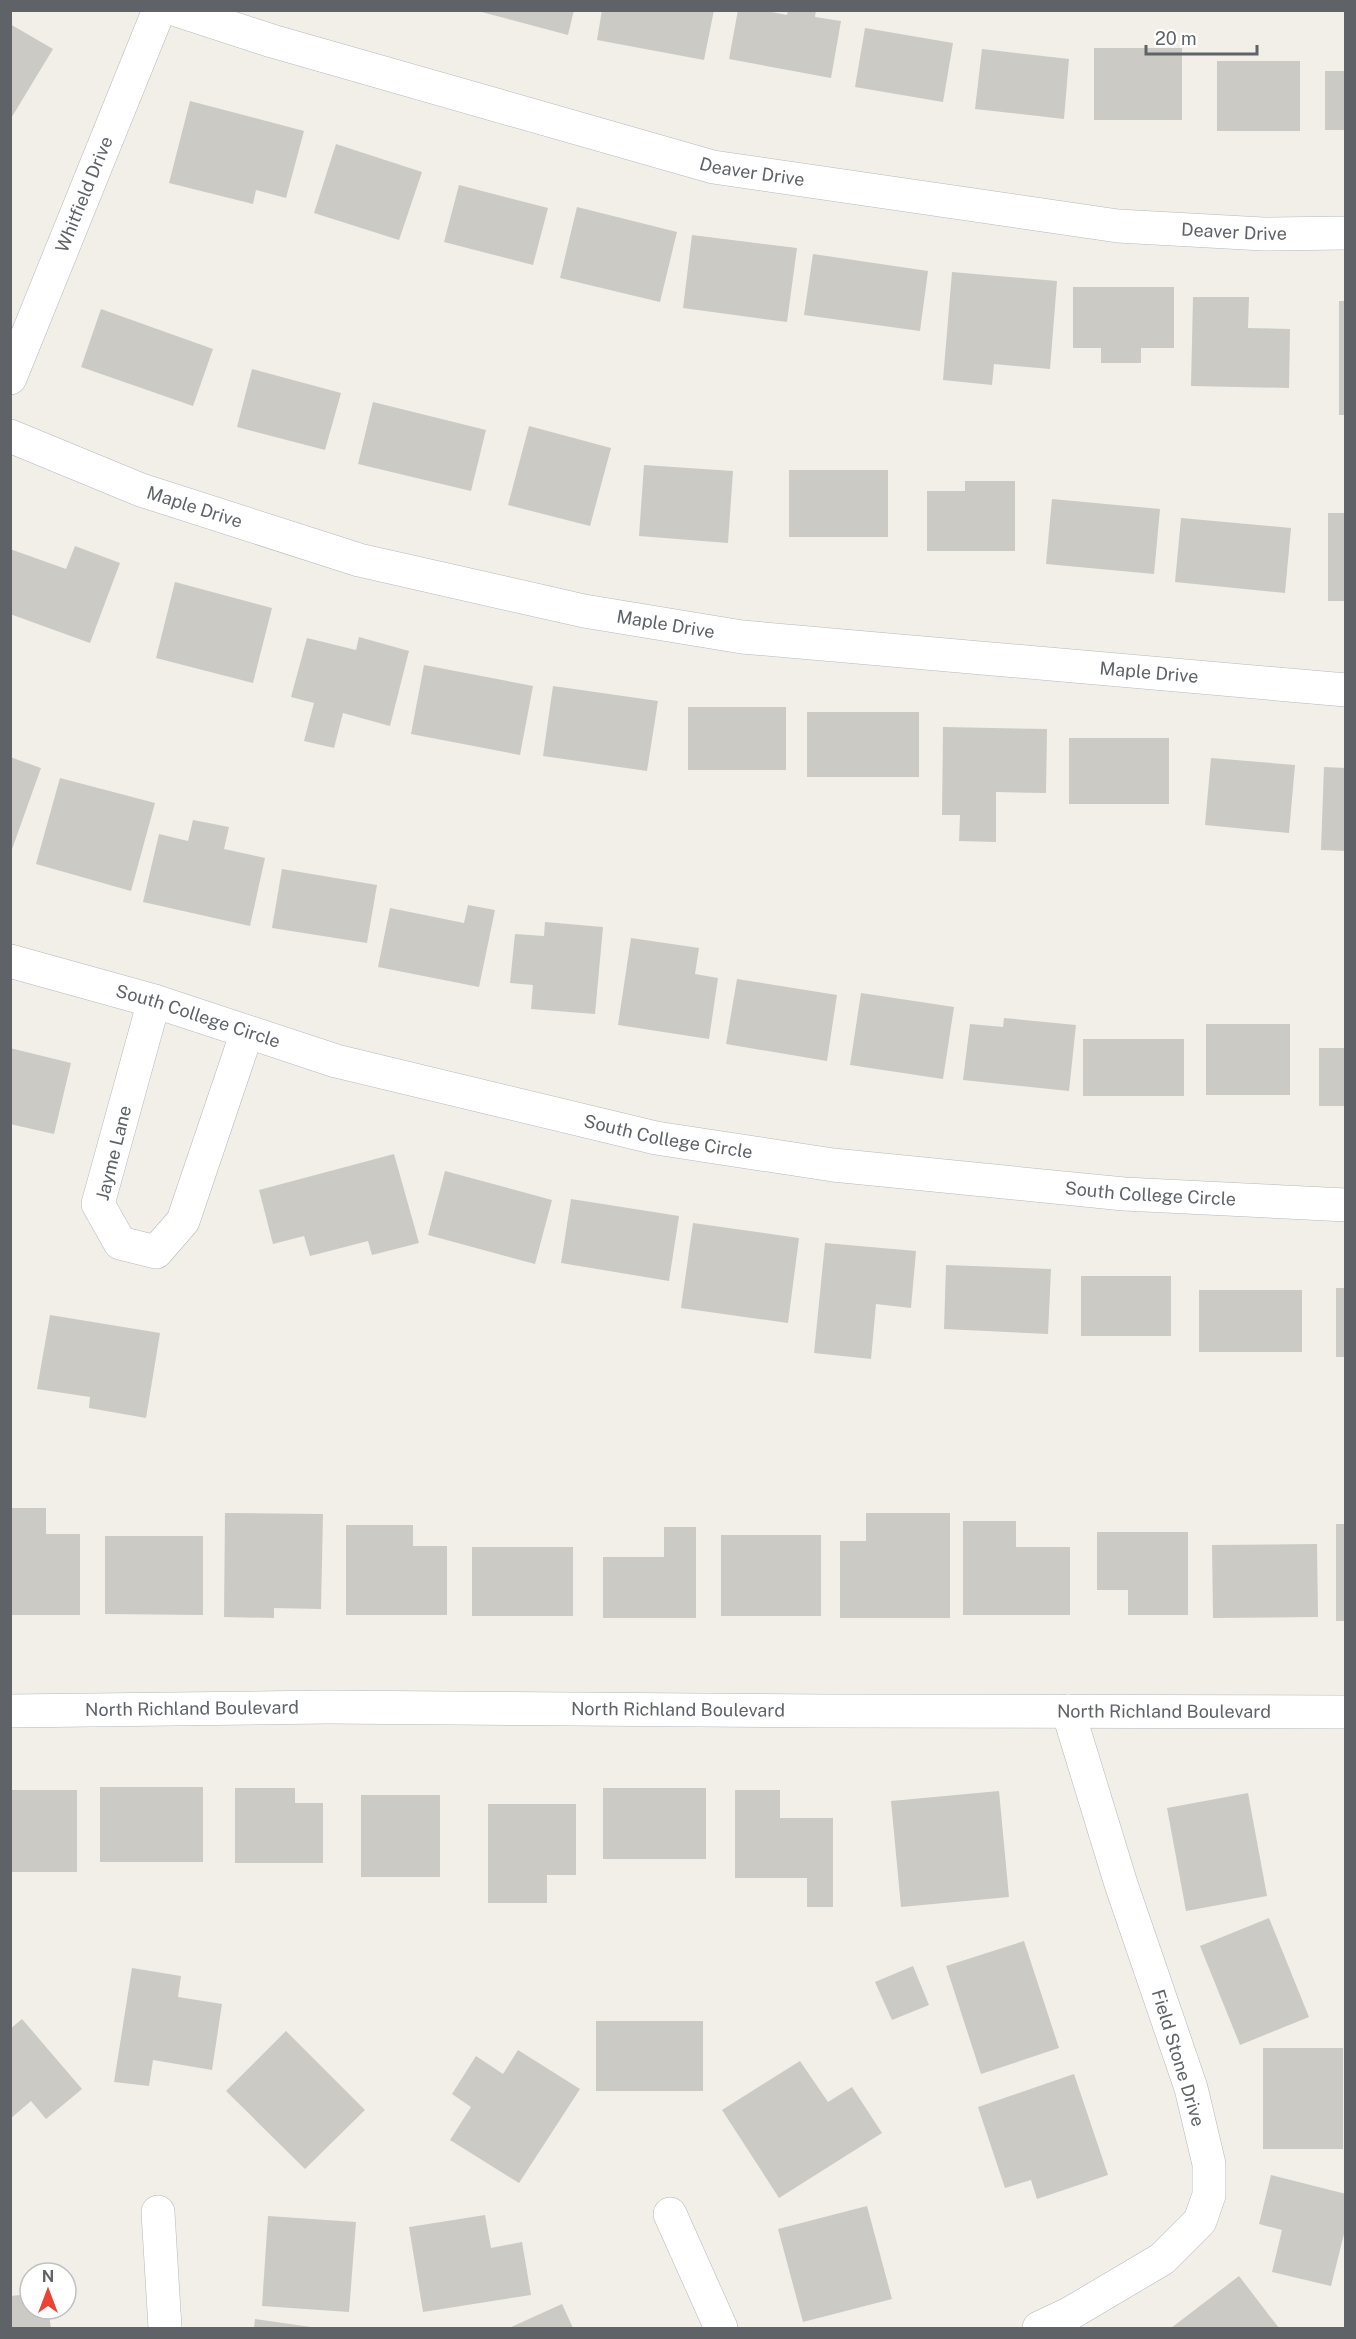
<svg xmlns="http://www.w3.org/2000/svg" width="1356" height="2339" font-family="'Public Sans',sans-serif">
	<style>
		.building { fill: #cccac5 }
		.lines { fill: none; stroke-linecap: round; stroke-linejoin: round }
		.minor-casing { stroke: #b5b8bc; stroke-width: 34 }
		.minor { stroke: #fff; stroke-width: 33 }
		.labels { text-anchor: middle; stroke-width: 4.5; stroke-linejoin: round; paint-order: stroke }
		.street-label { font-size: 18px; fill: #5f6368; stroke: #fff }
	</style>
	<rect width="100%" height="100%" fill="#f1efe8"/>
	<g class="building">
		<polygon points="474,10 574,10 568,35"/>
		<polygon points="602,10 714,10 704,60 597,40"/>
		<polygon points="738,10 761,10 787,15 788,10 816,10 815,17 841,21 831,78 729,59"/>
		<polygon points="10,24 53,49 10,120"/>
		<polygon points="865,28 953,43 943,102 855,87"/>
		<rect x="1094" y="48" width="88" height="72"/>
		<polygon points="982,49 1069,59 1064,119 975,109"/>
		<rect x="1217" y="61" width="83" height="70"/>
		<rect x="1325" y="71" width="21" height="59"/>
		<polygon points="190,101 304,131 286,198 256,190 253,204 169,183"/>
		<polygon points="336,144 422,172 399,240 314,213"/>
		<polygon points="459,185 548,208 533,265 444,242"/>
		<polygon points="577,207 677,232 660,302 560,278"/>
		<polygon points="692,235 797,248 787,322 683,308"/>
		<polygon points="813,254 928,271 920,331 804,315"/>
		<polygon points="952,272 1057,281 1050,369 994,364 992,385 943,380"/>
		<polygon points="1073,287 1174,287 1174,348 1141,348 1141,363 1101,363 1101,348 1073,348"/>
		<polygon points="1193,297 1249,297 1248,328 1290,329 1289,388 1191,386"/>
		<rect x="1339" y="301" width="7" height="114"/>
		<polygon points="101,309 213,349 193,406 81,367"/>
		<polygon points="252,369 341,393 325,450 237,427"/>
		<polygon points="373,402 486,430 471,491 358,464"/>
		<polygon points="529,426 611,448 590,526 508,505"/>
		<polygon points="644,465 733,471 728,543 639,536"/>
		<rect x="789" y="470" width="99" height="67"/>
		<polygon points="965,481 1015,481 1015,551 927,551 927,491 965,491"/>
		<polygon points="1052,499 1160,509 1154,574 1046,564"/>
		<rect x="1328" y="513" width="18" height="88"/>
		<polygon points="1181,518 1291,528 1285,593 1175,582"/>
		<polygon points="75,546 120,563 90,643 10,614 10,549 66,569"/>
		<polygon points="175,582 272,608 253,683 156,658"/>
		<polygon points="359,637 409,651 390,726 343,713 334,748 304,741 314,703 291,697 307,638 356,650"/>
		<polygon points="424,665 533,686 520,755 411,734"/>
		<polygon points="553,686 658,701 647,771 543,756"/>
		<rect x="688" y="707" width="98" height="63"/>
		<rect x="807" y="712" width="112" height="65"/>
		<polygon points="943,727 1047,729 1046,793 996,792 996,842 959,841 960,815 942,815"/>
		<rect x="1069" y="738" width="100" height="66"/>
		<polygon points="10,757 41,768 11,852 10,852"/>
		<polygon points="1211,758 1295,765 1289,833 1205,825"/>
		<polygon points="1324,767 1346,768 1346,851 1321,850"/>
		<polygon points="60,778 155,803 131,891 36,864"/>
		<polygon points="193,820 229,827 224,849 265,858 250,926 143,902 159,834 188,841"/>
		<polygon points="282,869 377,885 367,943 272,928"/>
		<polygon points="468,905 495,910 479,987 378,967 390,908 464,923"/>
		<polygon points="545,922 603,927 595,1014 531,1009 533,985 510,983 515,934 544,936"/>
		<polygon points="631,938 699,948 695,974 718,978 709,1039 618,1025"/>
		<polygon points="737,979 837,995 827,1061 726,1044"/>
		<polygon points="861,993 954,1007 943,1079 850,1065"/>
		<polygon points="1004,1018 1076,1025 1069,1091 963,1080 970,1024 1003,1027"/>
		<rect x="1206" y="1024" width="84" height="71"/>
		<rect x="1083" y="1039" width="101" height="57"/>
		<polygon points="10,1048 71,1063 54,1134 10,1124"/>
		<rect x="1319" y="1048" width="27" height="58"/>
		<polygon points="394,1154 419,1243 372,1255 368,1241 310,1256 304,1236 273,1244 259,1190"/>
		<polygon points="445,1171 552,1200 535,1264 428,1235"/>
		<polygon points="571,1199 679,1216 669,1281 561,1263"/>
		<polygon points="693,1223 799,1238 788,1323 681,1308"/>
		<polygon points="825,1243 916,1251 911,1308 876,1304 871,1359 814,1353"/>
		<polygon points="946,1265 1051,1269 1048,1334 944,1329"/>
		<rect x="1081" y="1276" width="90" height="60"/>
		<rect x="1336" y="1288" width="10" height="69"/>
		<rect x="1199" y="1290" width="103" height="62"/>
		<polygon points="50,1315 160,1333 146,1418 89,1408 90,1397 37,1389"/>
		<polygon points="11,1508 46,1508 46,1534 80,1534 80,1615 10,1615"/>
		<polygon points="225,1513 323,1514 321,1609 274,1608 274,1618 224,1617"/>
		<polygon points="866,1513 950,1513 950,1618 840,1618 840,1541 866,1541"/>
		<polygon points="963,1521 1016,1521 1016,1547 1070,1547 1070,1615 963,1615"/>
		<rect x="1336" y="1524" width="10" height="97"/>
		<polygon points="346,1525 413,1525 413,1546 447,1546 447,1615 346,1615"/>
		<polygon points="664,1527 696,1527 696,1618 603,1618 603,1557 664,1557"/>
		<polygon points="1097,1532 1188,1532 1188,1615 1128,1615 1128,1590 1097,1590"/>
		<rect x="721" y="1535" width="100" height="81"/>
		<polygon points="105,1536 203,1536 203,1615 105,1614"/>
		<polygon points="1317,1544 1318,1617 1213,1618 1212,1545"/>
		<rect x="472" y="1547" width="101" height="69"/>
		<rect x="100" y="1787" width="103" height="75"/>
		<polygon points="235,1788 295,1788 295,1803 323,1803 323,1863 235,1863"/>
		<rect x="603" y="1788" width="103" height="71"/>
		<rect x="10" y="1790" width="67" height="82"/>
		<polygon points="735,1790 780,1790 780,1818 833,1818 833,1907 807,1907 807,1878 735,1878"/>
		<polygon points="999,1791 1009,1897 901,1907 891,1801"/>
		<polygon points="1248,1793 1267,1896 1186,1911 1167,1808"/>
		<rect x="361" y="1795" width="79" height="82"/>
		<polygon points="488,1804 576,1804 576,1875 547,1875 547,1903 488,1903"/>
		<polygon points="1269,1918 1309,2017 1240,2045 1200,1946"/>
		<polygon points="1024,1941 1059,2048 981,2074 946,1966"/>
		<polygon points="913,1966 929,2005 892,2020 875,1982"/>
		<polygon points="132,1968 181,1976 178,1997 222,2004 212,2070 153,2060 149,2086 114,2082"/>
		<polygon points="22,2019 82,2089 46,2119 31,2101 10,2119 10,2029"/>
		<rect x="596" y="2021" width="107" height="70"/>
		<polygon points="286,2031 365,2110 305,2169 226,2091"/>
		<rect x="1263" y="2048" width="80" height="101"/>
		<polygon points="518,2050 580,2089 519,2183 450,2140 471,2107 452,2094 476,2056 503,2074"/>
		<polygon points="800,2061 828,2102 852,2087 882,2133 779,2198 722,2110"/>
		<polygon points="1074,2074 1108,2175 1037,2199 1031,2180 1005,2188 978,2107"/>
		<polygon points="1271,2175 1346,2194 1346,2226 1331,2286 1272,2272 1282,2230 1259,2224"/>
		<polygon points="867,2206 892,2299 803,2322 778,2229"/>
		<polygon points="485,2215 491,2248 522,2242 531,2295 423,2312 409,2227"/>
		<polygon points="268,2216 356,2222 349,2312 262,2306"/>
		<polygon points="1239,2276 1279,2328 1171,2328"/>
		<polygon points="30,2294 30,2309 48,2309 51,2328 10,2328 10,2296"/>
		<polygon points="562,2304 573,2328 509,2328"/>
		<polygon points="255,2319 311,2327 311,2328 254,2328"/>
	</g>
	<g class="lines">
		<g class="minor-casing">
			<g id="minor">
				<path id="s1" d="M177 10 272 41 713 167 1118 226 1263 234 1346 233"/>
				<path id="s2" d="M10 378 159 10"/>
				<path id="s3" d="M10 436 141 490 359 560 584 611 742 637 1346 690"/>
				<path id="s4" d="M10 961 154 1001 336 1061 656 1138 833 1165 1124 1194 1346 1205"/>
				<polyline points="154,1001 98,1204 120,1243 156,1252 183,1221 247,1032"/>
				<path id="s5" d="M10 1711 327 1707 825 1711 1346 1712"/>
				<polyline points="158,2212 165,2328"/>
				<polyline points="670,2214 721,2328"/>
				<polyline points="1039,2328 1069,2314 1162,2259 1200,2221 1209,2195 1209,2164 1191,2088 1121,1884 1068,1711"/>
			</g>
		</g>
		<use href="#minor" class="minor"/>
	</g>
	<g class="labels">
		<g class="street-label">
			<text dy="6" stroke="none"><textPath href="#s1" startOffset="598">Deaver Drive</textPath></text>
			<text dy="6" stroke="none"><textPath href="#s2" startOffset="198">Whitfield Drive</textPath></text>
			<text dy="6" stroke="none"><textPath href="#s1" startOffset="1084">Deaver Drive</textPath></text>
			<text dy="6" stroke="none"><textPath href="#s3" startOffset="198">Maple Drive</textPath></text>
			<text dy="6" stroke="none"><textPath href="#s3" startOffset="684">Maple Drive</textPath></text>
			<text dy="6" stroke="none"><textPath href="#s3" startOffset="1170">Maple Drive</textPath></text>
			<text dy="6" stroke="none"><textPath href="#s4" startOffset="196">South College Circle</textPath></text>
			<text dy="6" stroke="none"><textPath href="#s4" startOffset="682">South College Circle</textPath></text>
			<text transform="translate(114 1153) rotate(-76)" y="6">Jayme Lane</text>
			<text dy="6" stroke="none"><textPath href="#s4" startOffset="1168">South College Circle</textPath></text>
			<text dy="6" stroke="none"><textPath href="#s5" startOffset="182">North Richland Boulevard</textPath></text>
			<text dy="6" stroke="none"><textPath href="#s5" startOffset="668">North Richland Boulevard</textPath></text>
			<text dy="6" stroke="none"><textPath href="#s5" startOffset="1154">North Richland Boulevard</textPath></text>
			<text transform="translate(1178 2058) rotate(73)" y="6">Field Stone Drive</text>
		</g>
	</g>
	<rect width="1356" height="2339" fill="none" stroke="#5f6368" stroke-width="24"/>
	<g transform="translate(48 2291)"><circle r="28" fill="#ffffff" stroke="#bfc1c3" stroke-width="1.5"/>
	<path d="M0-4.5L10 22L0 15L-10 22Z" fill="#ea4335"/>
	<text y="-9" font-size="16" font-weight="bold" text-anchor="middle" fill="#5f6368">N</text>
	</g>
	<path d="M1146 45v9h111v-9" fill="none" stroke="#5f6368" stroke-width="3"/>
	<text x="1155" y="45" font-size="18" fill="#5f6368" stroke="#ffffff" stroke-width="4.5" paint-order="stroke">20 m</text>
</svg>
